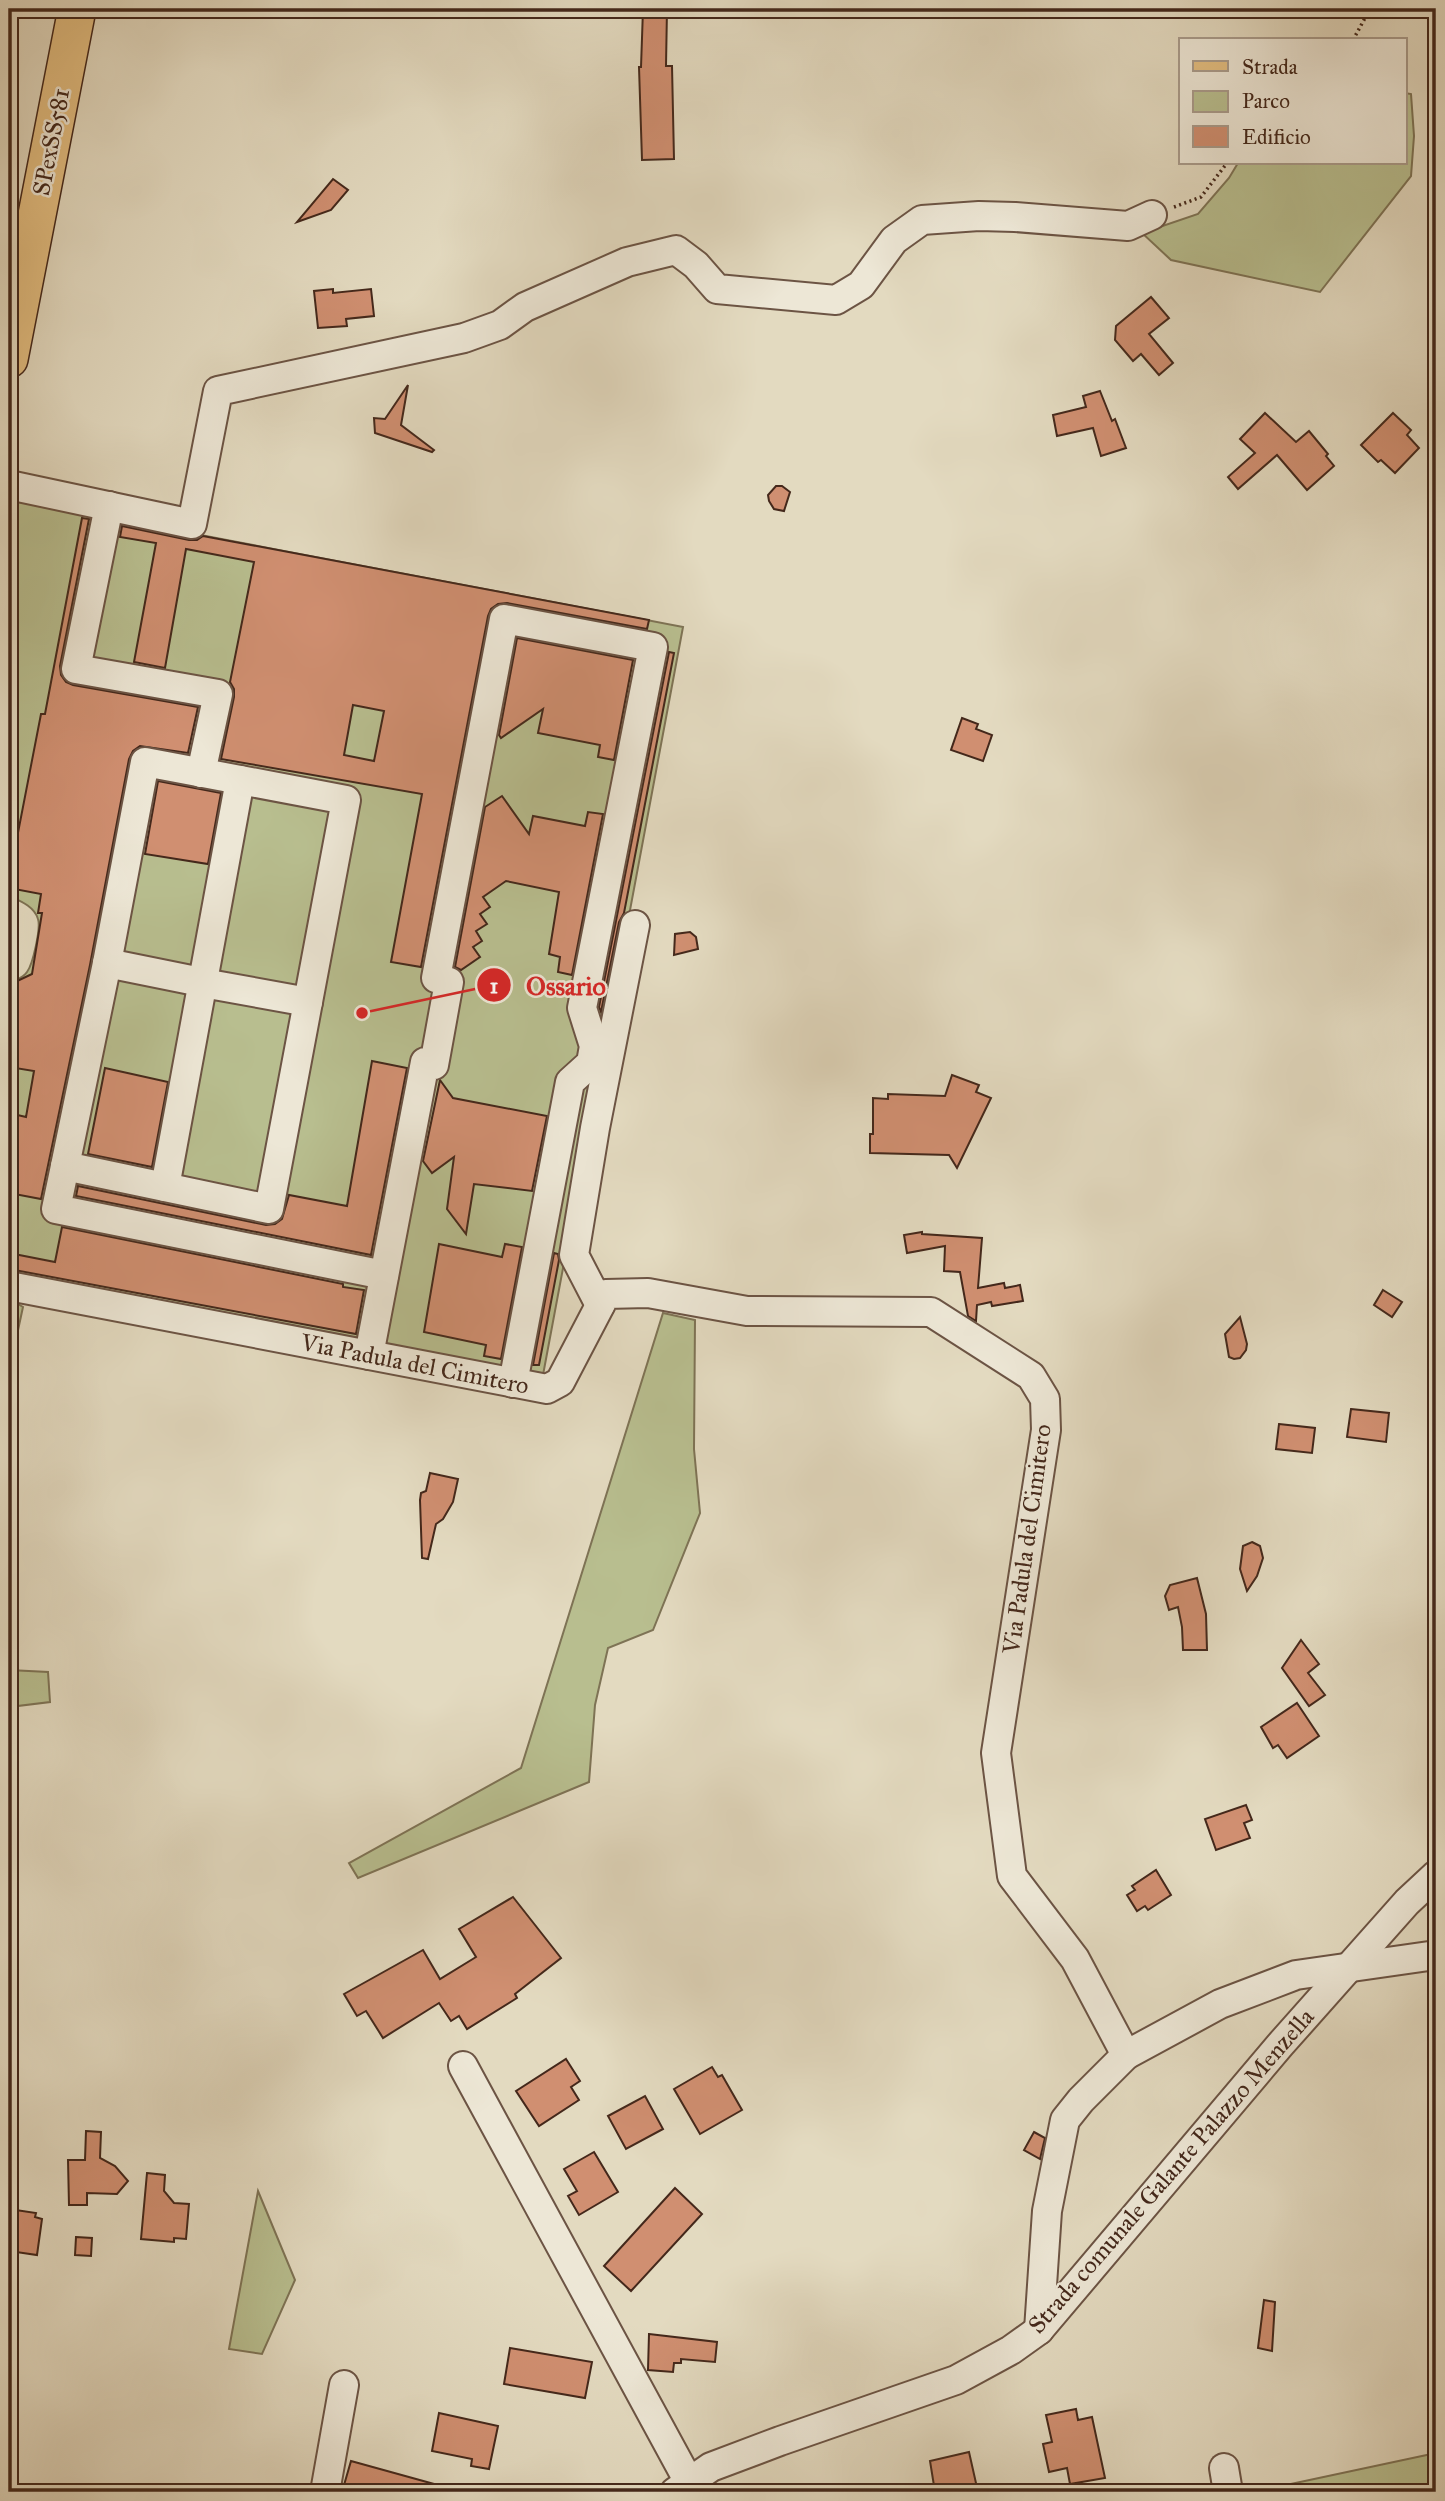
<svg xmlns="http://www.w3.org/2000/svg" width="1445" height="2501" font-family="'IM FELL Great Primer',serif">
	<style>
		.green { fill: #b8be8f; stroke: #7e7355; stroke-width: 2 }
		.building { fill: #d08f71; stroke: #44281b; stroke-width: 2; fill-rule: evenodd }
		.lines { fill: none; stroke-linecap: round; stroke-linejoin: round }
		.minor-casing { stroke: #6c5444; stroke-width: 32 }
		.major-casing { stroke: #44281b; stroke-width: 40 }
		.path { stroke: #44281b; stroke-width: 3.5; stroke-dasharray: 2 3.5; stroke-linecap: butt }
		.minor { stroke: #ede7d6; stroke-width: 28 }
		.major { stroke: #e2bd80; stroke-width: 37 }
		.labels { text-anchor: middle; stroke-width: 5; stroke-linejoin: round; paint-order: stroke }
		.street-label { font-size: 24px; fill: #44281b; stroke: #ede7d6 }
		.leader { fill: none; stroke: #d62828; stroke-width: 2.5 }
		.callout-dot { fill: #d62828; stroke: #ede7d6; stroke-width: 2.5 }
		.mark-label { font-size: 21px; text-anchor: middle; font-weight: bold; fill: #fff }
		.callout-label { font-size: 26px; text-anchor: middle; font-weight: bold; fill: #d62828; stroke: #ede7d6; stroke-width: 5; stroke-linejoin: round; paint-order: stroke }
	</style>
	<rect width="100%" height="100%" fill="#e3dac0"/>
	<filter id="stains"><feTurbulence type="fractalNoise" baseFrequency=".00286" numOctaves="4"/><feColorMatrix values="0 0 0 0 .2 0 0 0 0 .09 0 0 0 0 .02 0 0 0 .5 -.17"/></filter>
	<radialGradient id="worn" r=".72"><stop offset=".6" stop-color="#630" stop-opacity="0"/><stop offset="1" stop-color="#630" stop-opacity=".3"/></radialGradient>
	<g class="green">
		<polygon points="1405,93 1411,94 1414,136 1411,176 1320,292 1171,260 1142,233 1198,214 1229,178 1238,163 1405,163"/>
		<path d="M9 497C233 543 458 583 683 627L543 1375 9 1277V984C15 980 23 978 27 972 33 964 41 928 38 919 34 906 20 901 9 896Z"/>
		<polygon points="9,1299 23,1307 9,1372"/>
		<polygon points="663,1313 695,1320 694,1449 700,1513 653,1630 608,1648 595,1705 589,1782 358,1878 349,1863 521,1768"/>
		<polygon points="9,1670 48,1672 50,1702 9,1707"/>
		<polygon points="258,2191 295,2280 262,2354 229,2349"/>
		<polygon points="1436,2453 1436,2492 1296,2492 1286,2485"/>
	</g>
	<g class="building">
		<polygon points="643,9 667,9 666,66 672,66 674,159 642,160 639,67 641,67"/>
		<polygon points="333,179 348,190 331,210 297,222"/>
		<polygon points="333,289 333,293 371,289 374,316 346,319 347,326 318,328 314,291"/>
		<polygon points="1151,297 1169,318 1149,334 1173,363 1159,375 1141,354 1133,361 1115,340 1116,326"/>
		<polygon points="408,385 401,425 434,450 432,452 375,433 374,418 385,419"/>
		<polygon points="1100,391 1112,421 1115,419 1126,448 1101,456 1093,428 1057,436 1053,415 1086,407 1083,396"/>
		<polygon points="1265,413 1296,442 1309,431 1328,454 1326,456 1334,466 1307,490 1277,455 1238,489 1228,477 1255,453 1240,439"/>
		<polygon points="1393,413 1411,430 1407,435 1419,448 1395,473 1381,460 1378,462 1361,445"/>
		<polygon points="776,486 782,486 790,492 784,511 774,509 769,501 768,495"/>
		<polygon points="82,518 89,519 60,666 61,675 66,682 73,685 198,707 188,753 140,746 133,751 129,759 90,965 41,1199 9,1193 9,1113 26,1117 34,1071 9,1067 9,995 13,995 13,983 32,974 42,913 38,913 41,894 9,888 9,879 41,714 45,714"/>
		<path d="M122 526 189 540H197L203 536 649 620 647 629 507 603 498 604 491 609 488 616 421 967 391 962 422 794 221 759 234 697V689L230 682 254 562 186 549 165 668 134 662 156 543 120 537ZM353 705 384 711 374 761 344 755Z"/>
		<polygon points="517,638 633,660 614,760 598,757 600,745 538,733 543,709 501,738 499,735"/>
		<polygon points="669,652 674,653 624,913 619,922 601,1012 599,1007"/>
		<polygon points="962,718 978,724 976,729 992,735 983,761 951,750"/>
		<polygon points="158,781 221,793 208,864 145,854"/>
		<polygon points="502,796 529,834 533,816 585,826 588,812 603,814 572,975 558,972 560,957 549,954 559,892 506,881 483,897 490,907 480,914 487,924 476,931 482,941 473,947 480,957 461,970 455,967 485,807"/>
		<polygon points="690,932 696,937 698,949 674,955 675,934"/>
		<polygon points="372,1061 407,1068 371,1255 76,1196 78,1186 266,1225 275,1224 282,1219 289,1195 347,1206"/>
		<polygon points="105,1068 168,1082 152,1167 88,1154"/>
		<polygon points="952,1075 979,1085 976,1092 991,1098 957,1168 949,1155 870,1153 870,1134 873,1134 873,1098 888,1099 888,1094 945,1096"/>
		<polygon points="440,1080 453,1098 547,1116 532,1191 474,1184 466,1234 447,1209 454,1157 432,1173 423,1161"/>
		<polygon points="62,1227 343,1284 343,1287 364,1290 356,1334 9,1269 9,1253 55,1262"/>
		<polygon points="922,1232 922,1234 982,1238 978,1288 1004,1283 1005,1288 1020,1285 1023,1301 992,1306 991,1302 977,1305 976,1321 968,1316 960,1272 944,1271 945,1246 907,1253 904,1235"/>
		<polygon points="439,1244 502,1257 505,1244 522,1247 501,1359 484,1356 486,1345 424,1332"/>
		<polygon points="554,1253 558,1254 559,1260 539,1365 533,1365"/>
		<polygon points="1383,1290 1402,1302 1392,1317 1374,1305"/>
		<polygon points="1240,1317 1247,1344 1246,1350 1240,1358 1234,1359 1229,1357 1225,1334"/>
		<polygon points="1351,1409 1389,1413 1386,1442 1347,1437"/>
		<polygon points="1279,1424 1315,1428 1312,1453 1276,1449"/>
		<polygon points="430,1473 458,1479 453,1502 443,1519 436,1524 428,1559 422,1558 420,1500 421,1493 426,1491"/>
		<polygon points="1252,1542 1260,1546 1263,1558 1257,1576 1247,1591 1240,1569 1243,1546"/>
		<polygon points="1197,1578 1206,1614 1207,1650 1183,1650 1182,1627 1178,1607 1169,1610 1165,1596 1170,1585"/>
		<polygon points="1301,1640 1319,1664 1308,1673 1325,1695 1309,1706 1282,1668"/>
		<polygon points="1297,1703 1319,1736 1287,1758 1278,1745 1273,1748 1261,1727"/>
		<polygon points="1246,1805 1252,1820 1244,1823 1250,1838 1216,1850 1205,1819"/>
		<polygon points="1156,1870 1171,1895 1148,1910 1145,1906 1137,1911 1127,1895 1135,1890 1132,1886"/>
		<polygon points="513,1897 561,1958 515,1994 517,1998 467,2029 459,2016 451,2021 439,2003 383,2038 366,2011 357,2016 344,1994 423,1950 440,1979 476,1957 459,1929"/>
		<polygon points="566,2059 580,2081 571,2087 579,2100 539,2126 516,2091"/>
		<polygon points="712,2067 718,2077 722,2075 742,2110 700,2134 674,2089"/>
		<polygon points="645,2096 663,2129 626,2149 608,2116"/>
		<polygon points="86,2131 101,2132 100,2158 115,2166 128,2181 117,2194 87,2193 87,2205 69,2205 68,2160 85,2160"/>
		<polygon points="1034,2132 1045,2138 1040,2159 1024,2150"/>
		<polygon points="594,2152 618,2192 579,2215 568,2196 577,2191 564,2169"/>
		<polygon points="147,2173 165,2175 164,2191 174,2203 189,2204 186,2239 174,2238 174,2242 141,2239"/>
		<polygon points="675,2188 702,2214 631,2291 604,2266"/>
		<polygon points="9,2209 36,2213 35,2217 42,2219 37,2255 9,2251"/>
		<polygon points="76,2237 92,2238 91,2256 75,2255"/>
		<polygon points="1264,2300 1275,2302 1272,2351 1258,2348"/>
		<polygon points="649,2334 717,2342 715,2362 681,2359 681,2363 674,2363 673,2372 648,2370"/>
		<polygon points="510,2348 592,2362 585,2398 504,2384"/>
		<polygon points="1076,2409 1078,2420 1092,2417 1105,2478 1070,2484 1067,2468 1049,2472 1043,2444 1052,2442 1046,2415"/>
		<polygon points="439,2413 498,2426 489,2469 471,2466 472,2459 432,2451"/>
		<polygon points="969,2452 978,2492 935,2492 930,2461"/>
		<polygon points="351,2461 445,2487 444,2492 342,2492"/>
	</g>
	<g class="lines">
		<g class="minor-casing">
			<g id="minor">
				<polyline points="9,485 192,524 218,391 464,338 500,325 525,307 627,262 676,250 696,265 717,289 836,300 861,285 894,240 922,220 979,216 1015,217 1128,226 1152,215"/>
				<polyline points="109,506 76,669 218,694 201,773"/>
				<polygon points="145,762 346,800 269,1209 65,1166 107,963"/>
				<polyline points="107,963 196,981"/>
				<polyline points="203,983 308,1002"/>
				<polyline points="65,1166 56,1209 384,1275"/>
				<polyline points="165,1187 240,780"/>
				<polyline points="9,1286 547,1389 560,1382 606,1294 648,1293 747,1311 931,1312 1031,1376 1045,1399 1046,1430 996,1753 1012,1876 1075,1959 1126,2055 1081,2100 1065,2120 1047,2211 1039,2330"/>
				<polyline points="600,1305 574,1255 595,1128 635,925"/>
				<polyline points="369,1355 425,1062 434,1065 449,982 436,978 504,619 653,647 582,1008 594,1046 591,1063 570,1082 513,1383"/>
				<polyline points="1126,2055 1220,2004 1296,1975 1436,1955"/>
				<polyline points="463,2066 689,2482"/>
				<polyline points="1224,2468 1228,2492"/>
				<polyline points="325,2492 344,2385"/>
				<polyline points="675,2492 711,2467 780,2441 956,2380 1011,2350 1039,2330 1280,2045 1407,1902 1436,1875"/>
			</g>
		</g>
		<g class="major-casing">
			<polyline id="major" points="9,359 77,9"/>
		</g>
		<g class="path">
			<polyline points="1353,40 1370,9"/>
			<polyline points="1174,207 1201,197 1227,163"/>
		</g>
		<use href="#minor" class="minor"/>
		<use href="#major" class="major"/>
	</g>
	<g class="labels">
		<g class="street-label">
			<text transform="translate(51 142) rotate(-79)" y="8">SPexSS581</text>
			<text transform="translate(415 1364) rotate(11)" y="8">Via Padula del Cimitero</text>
			<text transform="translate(1027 1539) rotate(-82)" y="8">Via Padula del Cimitero</text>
			<text transform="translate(1171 2171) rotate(-49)" y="8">Strada comunale Galante Palazzo Menzella</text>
		</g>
	</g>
	<path class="leader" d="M362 1013L494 985"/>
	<g class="callout-dot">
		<circle cx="362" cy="1013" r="7"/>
		<circle cx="494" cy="985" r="18"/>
	</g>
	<g class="mark-label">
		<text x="494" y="993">1</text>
	</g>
	<g class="callout-label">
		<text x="566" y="995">Ossario</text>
	</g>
	<rect width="1445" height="2501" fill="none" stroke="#e3dac0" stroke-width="35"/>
	<rect x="10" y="10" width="1424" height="2480" fill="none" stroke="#44281b" stroke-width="3.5"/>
	<rect x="18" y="18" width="1410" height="2466" fill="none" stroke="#44281b" stroke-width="2"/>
	<rect x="1179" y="38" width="228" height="126" fill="#ede7d6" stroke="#a99b8b" stroke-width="2"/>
	<rect x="1193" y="61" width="35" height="10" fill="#e2bd80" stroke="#a99b8b" stroke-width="2"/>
	<text x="1242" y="74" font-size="21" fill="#44281b">Strada</text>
	<rect x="1193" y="91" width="35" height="21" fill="#b8be8f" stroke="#a99b8b" stroke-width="2"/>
	<text x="1242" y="108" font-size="21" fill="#44281b">Parco</text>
	<rect x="1193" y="126" width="35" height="21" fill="#d08f71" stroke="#a99b8b" stroke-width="2"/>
	<text x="1242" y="144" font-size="21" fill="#44281b">Edificio</text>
	<rect width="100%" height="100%" filter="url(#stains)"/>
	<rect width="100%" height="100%" fill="url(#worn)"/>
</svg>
